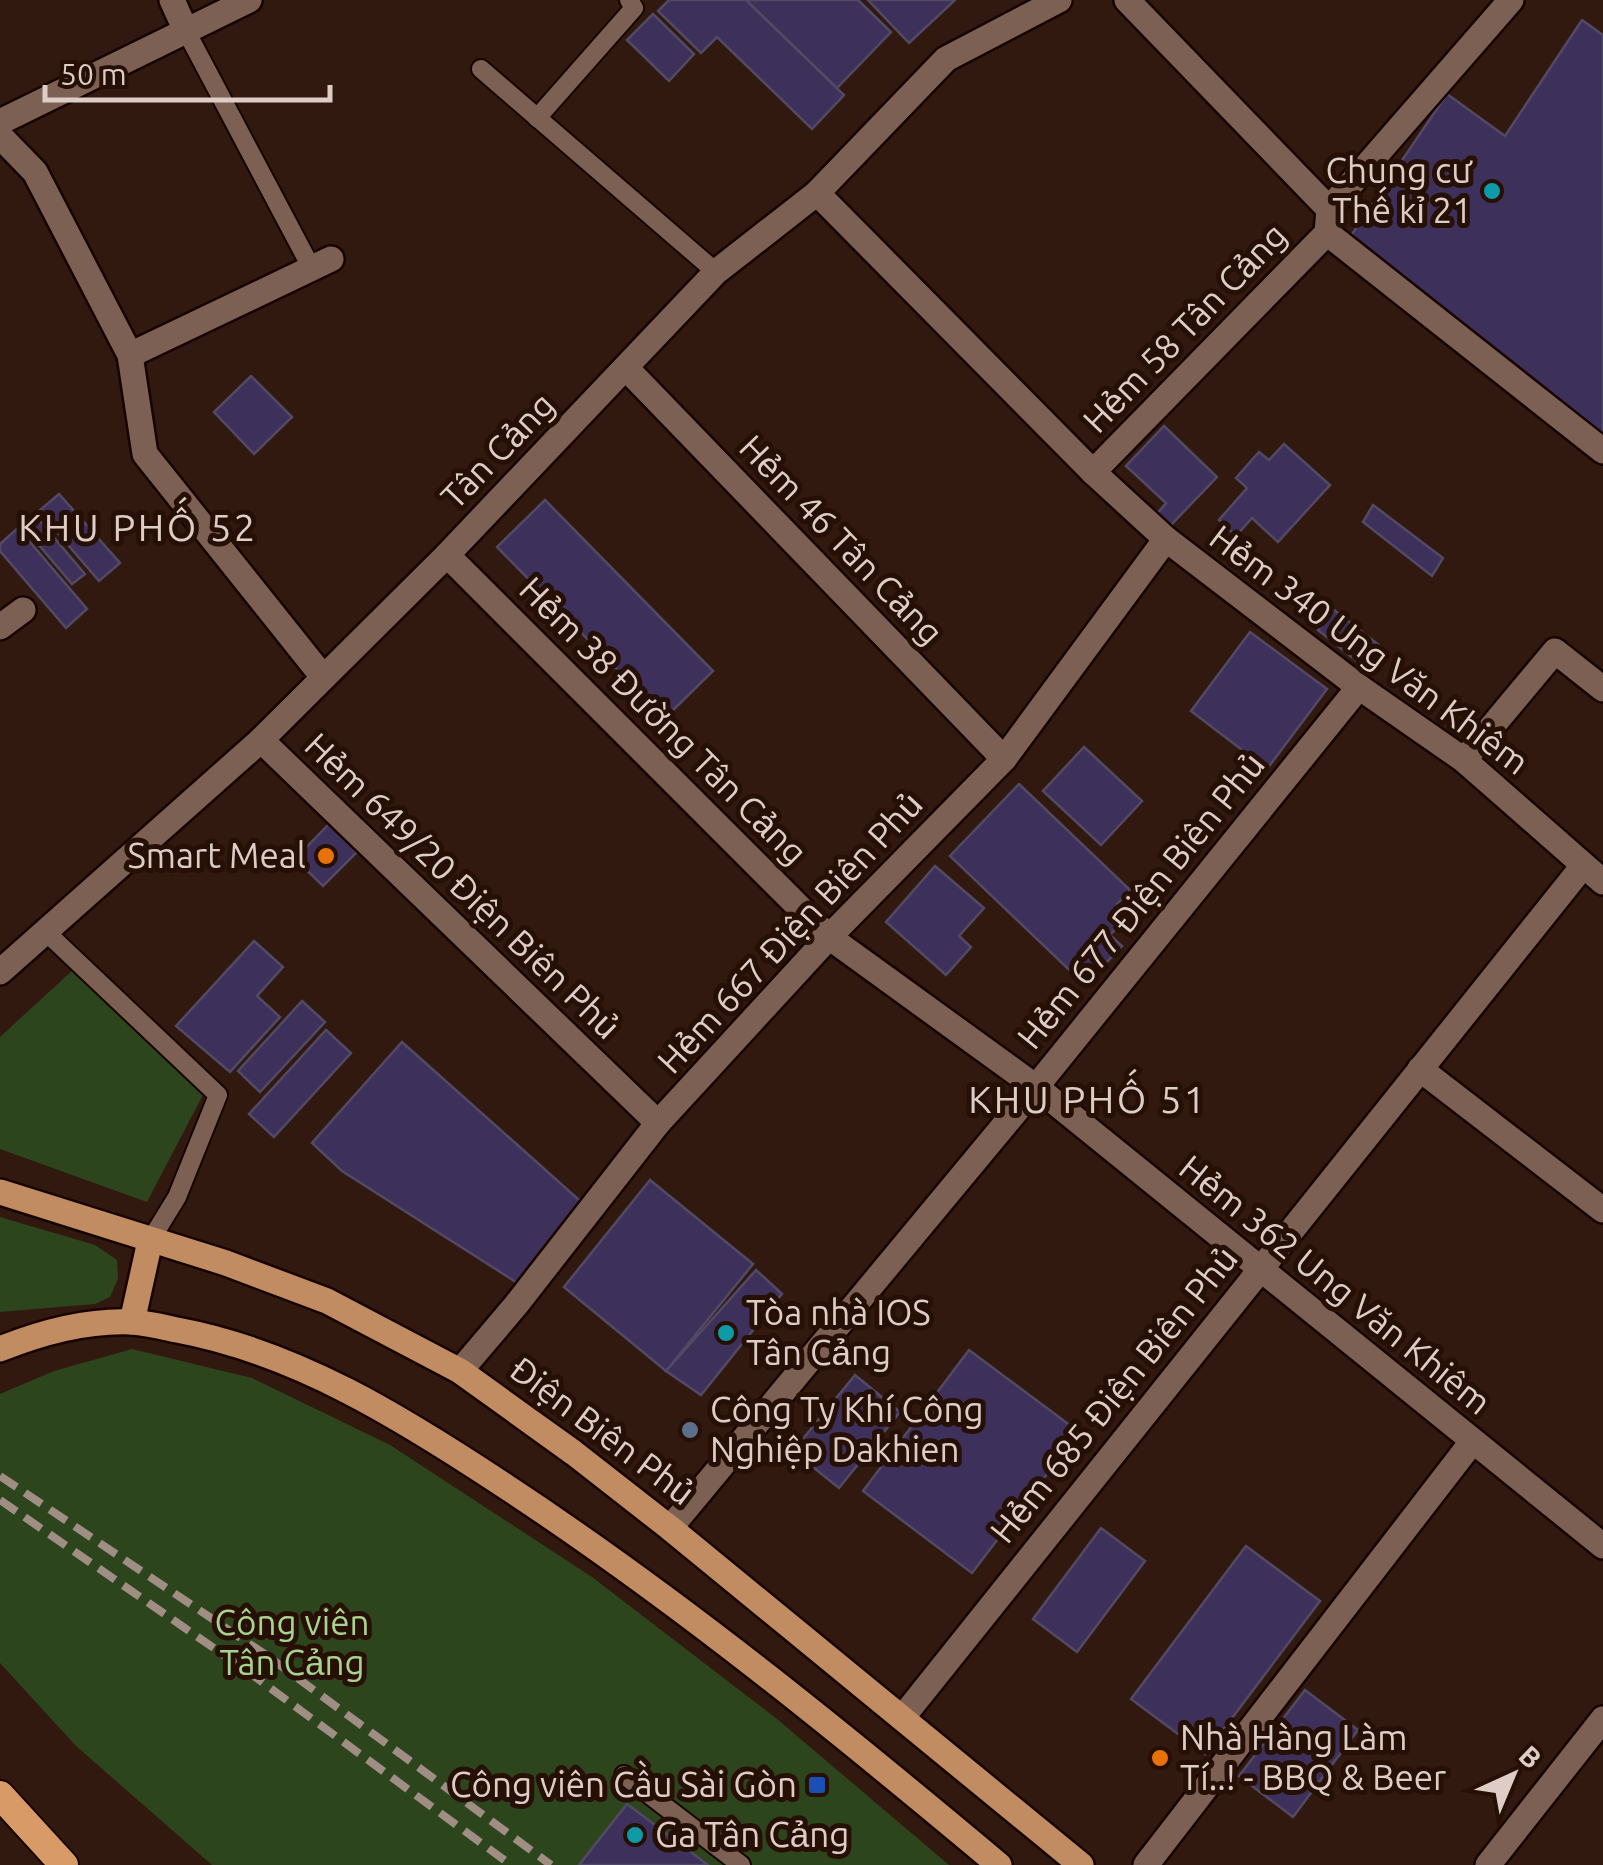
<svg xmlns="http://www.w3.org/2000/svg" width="1603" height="1865" font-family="Ubuntu,sans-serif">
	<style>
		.green { fill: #2d451d }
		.building { fill: #3d305a; stroke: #514a64; stroke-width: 2.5 }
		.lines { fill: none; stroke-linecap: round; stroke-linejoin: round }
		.service-casing { stroke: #170400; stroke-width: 22 }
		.minor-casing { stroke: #170400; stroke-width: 30 }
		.tertiary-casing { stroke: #170400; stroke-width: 30 }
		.secondary-casing { stroke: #170400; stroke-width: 30 }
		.primary-casing { stroke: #170400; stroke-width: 30 }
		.trunk-casing { stroke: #170400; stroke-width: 32 }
		.service { stroke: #7d6054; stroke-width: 18 }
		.minor { stroke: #7d6054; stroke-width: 25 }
		.tertiary { stroke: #7d6054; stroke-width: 25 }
		.secondary { stroke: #7d6054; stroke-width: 25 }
		.primary { stroke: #c18c62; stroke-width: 25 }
		.trunk { stroke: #d89b67; stroke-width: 28 }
		.rail { stroke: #a08d84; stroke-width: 8; stroke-dasharray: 20 10; stroke-linecap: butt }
		.culture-dot { fill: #0f9aa8; stroke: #261006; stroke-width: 4 }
		.food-dot { fill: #e8710a; stroke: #261006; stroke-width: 4 }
		.service-dot { fill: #5c6f8a; stroke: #261006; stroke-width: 4 }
		.transit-dot { fill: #1a4fb4; stroke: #261006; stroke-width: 4 }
		.labels { text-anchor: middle; stroke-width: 10; stroke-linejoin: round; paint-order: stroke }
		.poi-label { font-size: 35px; fill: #decdc6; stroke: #261006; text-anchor: start }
		.street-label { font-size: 35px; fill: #decdc6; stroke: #261006 }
		.park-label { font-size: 35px; fill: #a8d28e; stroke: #261006 }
		.neighbourhood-label { font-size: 38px; letter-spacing: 2.5px; fill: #decdc6; stroke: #261006 }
	</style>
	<rect width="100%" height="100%" fill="#31190f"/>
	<g class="green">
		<polygon points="74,969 205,1091 147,1202 0,1149 0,1037"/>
		<polygon points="0,1217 95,1245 117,1260 118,1279 110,1297 95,1304 0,1312"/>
		<polygon points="132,1349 252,1378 390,1445 592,1577 777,1719 949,1865 212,1865 76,1746 0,1663 0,1394 54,1371"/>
	</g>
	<g class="building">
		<polygon points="669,0 746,0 844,95 812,129 717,37 701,53 658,11"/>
		<polygon points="746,0 858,0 891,32 837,88"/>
		<polygon points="868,0 955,0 909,43"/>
		<polygon points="653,14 694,54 669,81 627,40"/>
		<polygon points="1582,20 1603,35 1603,451 1344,246 1447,94 1505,136"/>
		<polygon points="251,376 292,417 254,454 214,412"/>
		<polygon points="1164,426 1217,477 1169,527 1156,515 1166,503 1126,466"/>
		<polygon points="1284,444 1330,485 1278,542 1252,518 1236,536 1219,520 1247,488 1236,478 1259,452 1269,460"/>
		<polygon points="59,494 120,563 99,581 39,511"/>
		<polygon points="545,500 713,671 665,718 497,547"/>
		<polygon points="1373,505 1443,558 1432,576 1363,522"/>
		<polygon points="34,514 85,574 72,584 21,524"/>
		<polygon points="18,528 87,609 66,628 0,551 0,544"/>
		<polygon points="1334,610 1380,646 1364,667 1318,630"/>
		<polygon points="1250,632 1327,689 1267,769 1191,711"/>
		<polygon points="1084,747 1142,801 1101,845 1043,791"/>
		<polygon points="1019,784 1130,890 1117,904 1129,915 1110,935 1122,946 1085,985 950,856"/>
		<polygon points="329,824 357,852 323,886 295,859"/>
		<polygon points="935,866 984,908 959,936 971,947 946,975 886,922"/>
		<polygon points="254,941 283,967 257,996 280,1017 230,1072 176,1026"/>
		<polygon points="302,1001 325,1022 260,1092 238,1071"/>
		<polygon points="326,1030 351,1053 274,1137 249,1114"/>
		<polygon points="402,1042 587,1207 519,1284 342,1171 312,1143"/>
		<polygon points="650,1180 753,1264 666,1371 564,1287"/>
		<polygon points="756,1270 782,1294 701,1395 666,1371"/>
		<polygon points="969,1350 1079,1432 972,1573 863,1491"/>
		<polygon points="855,1375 900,1412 839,1488 793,1451"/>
		<polygon points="1101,1528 1145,1561 1077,1652 1033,1619"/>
		<polygon points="1246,1546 1320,1601 1205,1754 1131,1699"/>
		<polygon points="1305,1690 1358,1730 1293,1817 1239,1776"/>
		<polygon points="627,1804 708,1865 579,1865"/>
	</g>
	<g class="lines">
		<g class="service-casing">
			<g id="service">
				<polyline points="185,29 312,269"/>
				<polyline points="481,69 716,272"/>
				<polyline points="537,118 634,8 629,0"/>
				<polyline points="46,932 218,1095 177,1197 150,1241"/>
				<polyline points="624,1775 741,1865"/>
			</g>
		</g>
		<g class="minor-casing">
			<g id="minor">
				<polyline points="172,0 185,29"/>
				<polyline points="1127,0 1329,209 1327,233 1603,451"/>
				<polyline points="0,122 249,0"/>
				<polyline points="0,136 35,172 130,355 145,454 323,677"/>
				<polyline points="817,193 1093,472 1166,539 1359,687 1464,760 1603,882"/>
				<polyline points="1329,209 1511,0"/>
				<polyline points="130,355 331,259"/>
				<polyline points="627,369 1004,759"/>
				<polyline points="1093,472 1327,233"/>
				<polyline points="447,555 829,937 1036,1087 1603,1546"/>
				<polyline points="0,627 23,610"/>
				<polyline points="261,740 658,1123"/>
				<polyline points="1464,760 1555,651 1603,689"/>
				<polyline points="1420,1069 1603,1210"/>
				<polyline points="460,1371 516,1305 658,1123 829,937 1004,759 1166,539"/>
				<polyline points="670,1528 1036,1087 1359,687"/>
				<polyline points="902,1718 1583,866"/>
				<polyline points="1146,1865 1472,1442"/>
			</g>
		</g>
		<g class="tertiary-casing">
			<polyline id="tertiary" points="0,972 261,740 447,555 716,272 817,193 946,59 1059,0"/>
		</g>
		<g class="secondary-casing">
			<polyline id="secondary" points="1488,1865 1603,1719"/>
		</g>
		<g class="primary-casing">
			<g id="primary">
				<polyline points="0,1192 226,1263 327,1301 460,1371 574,1453 670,1528 1081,1865"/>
				<polyline points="132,1322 150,1241"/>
				<path d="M0 1349C40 1333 89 1320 132 1322 147 1323 163 1327 177 1330 296 1352 402 1418 502 1484 677 1599 839 1731 999 1865"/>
			</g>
		</g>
		<g class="trunk-casing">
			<polyline id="trunk" points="0,1795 64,1865"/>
		</g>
		<use href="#service" class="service"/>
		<use href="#minor" class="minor"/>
		<use href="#tertiary" class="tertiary"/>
		<use href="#secondary" class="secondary"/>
		<use href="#primary" class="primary"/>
		<use href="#trunk" class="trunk"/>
		<g class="rail">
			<polyline points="0,1476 269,1657 551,1865"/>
			<polyline points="0,1500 247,1671 511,1865"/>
		</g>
	</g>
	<g class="culture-dot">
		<circle cx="1492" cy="191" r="10"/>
		<circle cx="726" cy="1333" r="10"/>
		<circle cx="635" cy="1835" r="10"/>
	</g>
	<g class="food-dot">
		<circle cx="326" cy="856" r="10"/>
		<circle cx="1160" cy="1758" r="10"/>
	</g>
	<circle class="service-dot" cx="690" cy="1430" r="10"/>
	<rect class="transit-dot" x="807" y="1775" width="20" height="20" rx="5"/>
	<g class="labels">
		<g class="poi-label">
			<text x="1472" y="183" text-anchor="end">Chung cư<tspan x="1472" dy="40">Thế kỉ 21</tspan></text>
			<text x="306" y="868" text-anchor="end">Smart Meal</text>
			<text x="746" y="1325">Tòa nhà IOS<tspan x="746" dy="40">Tân Cảng</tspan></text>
			<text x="710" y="1422">Công Ty Khí Công<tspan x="710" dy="40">Nghiệp Dakhien</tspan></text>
			<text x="1180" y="1750">Nhà Hàng Làm<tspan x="1180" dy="40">Tí..! - BBQ &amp; Beer</tspan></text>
			<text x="797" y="1797" text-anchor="end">Công viên Cầu Sài Gòn</text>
			<text x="655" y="1847">Ga Tân Cảng</text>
		</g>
		<g class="street-label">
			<text transform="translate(1185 328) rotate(-46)" y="12">Hẻm 58 Tân Cảng</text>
			<text transform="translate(498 451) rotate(-46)" y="12">Tân Cảng</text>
			<text transform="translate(841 540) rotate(46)" y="12">Hẻm 46 Tân Cảng</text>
			<text transform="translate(1369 650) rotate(37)" y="12">Hẻm 340 Ung Văn Khiêm</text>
			<text transform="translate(663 721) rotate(45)" y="12">Hẻm 38 Đường Tân Cảng</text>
			<text transform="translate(462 886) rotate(44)" y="12">Hẻm 649/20 Điện Biên Phủ</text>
			<text transform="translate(1141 901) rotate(-51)" y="12">Hẻm 677 Điện Biên Phủ</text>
			<text transform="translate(790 933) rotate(-47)" y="12">Hẻm 667 Điện Biên Phủ</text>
			<text transform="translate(1335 1285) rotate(39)" y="12">Hẻm 362 Ung Văn Khiêm</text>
			<text transform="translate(1114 1395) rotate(-51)" y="12">Hẻm 685 Điện Biên Phủ</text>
			<text transform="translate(602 1431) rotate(37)" y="12">Điện Biên Phủ</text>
		</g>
		<g class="park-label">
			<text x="292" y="1635">Công viên<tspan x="292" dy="40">Tân Cảng</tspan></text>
		</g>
		<g class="neighbourhood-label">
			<text x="138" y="541">KHU PHỐ 52</text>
			<text x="1088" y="1113">KHU PHỐ 51</text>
		</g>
	</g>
	<g transform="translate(1513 1775) rotate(44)" stroke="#261006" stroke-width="8" paint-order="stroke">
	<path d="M0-8L18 38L0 25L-18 38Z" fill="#decdc6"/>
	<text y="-15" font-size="28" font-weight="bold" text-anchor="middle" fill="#decdc6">B</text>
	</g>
	<path d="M45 85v15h285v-15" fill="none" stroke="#decdc6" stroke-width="5"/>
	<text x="60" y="85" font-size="30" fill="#decdc6" stroke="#261006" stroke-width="8" paint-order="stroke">50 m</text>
</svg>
